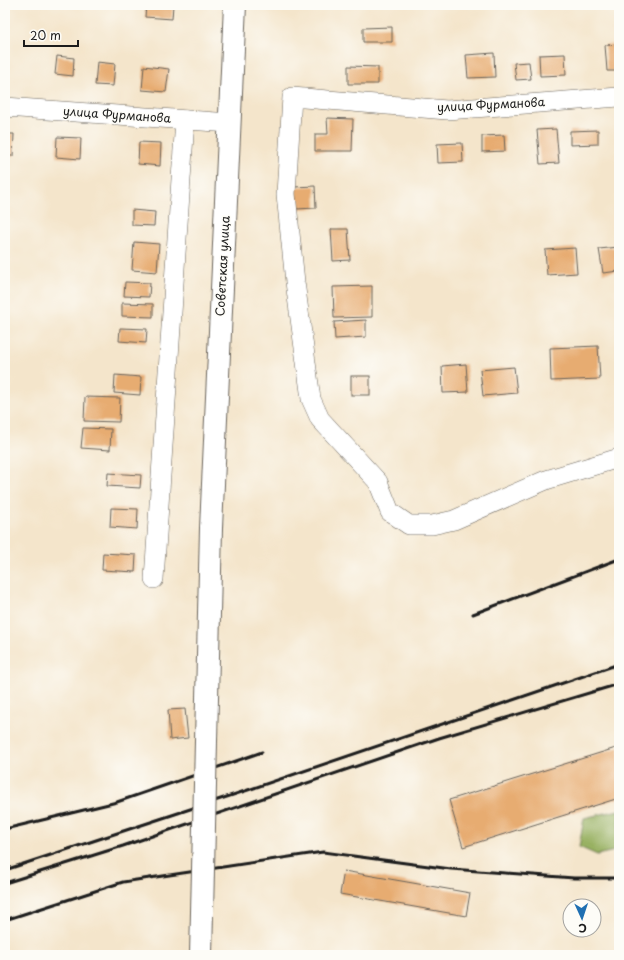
<svg xmlns="http://www.w3.org/2000/svg" width="624" height="960" font-family="'Playpen Sans',sans-serif">
	<style>
		.forest { fill: #98b162; stroke: #5a663f }
		.building { fill: #e7ac71 }
		.lines { fill: none; stroke-linecap: round; stroke-linejoin: round }
		.minor-casing { stroke: #686259; stroke-width: 20 }
		.major-casing { stroke: #686259; stroke-width: 24 }
		.minor { stroke: #fff; stroke-width: 19 }
		.major { stroke: #fff; stroke-width: 22 }
		.rail { stroke: #1c1c1c; stroke-width: 3 }
		.major-bridge-casing { stroke: #686259; stroke-width: 24; stroke-linecap: butt }
		.major-bridge { stroke: #fff; stroke-width: 22 }
		.labels { text-anchor: middle; stroke-width: 3; stroke-linejoin: round; paint-order: stroke }
		.street-label { font-size: 12px; fill: #1c1c1c; stroke: #fdfcf7 }
	</style>
	<rect width="100%" height="100%" fill="#fdfcf7"/>
	<filter id="ink" filterUnits="userSpaceOnUse"><feTurbulence type="fractalNoise" baseFrequency=".025" numOctaves="2"/><feDisplacementMap in="SourceGraphic" scale="8" xChannelSelector="R" yChannelSelector="G"/><feConvolveMatrix kernelMatrix="1 2 1 2 8 2 1 2 1" color-interpolation-filters="sRGB"/></filter>
	<filter id="wash" filterUnits="userSpaceOnUse"><feTurbulence type="fractalNoise" baseFrequency=".012" numOctaves="4" result="noise"/><feDisplacementMap in="SourceGraphic" scale="16" xChannelSelector="R" yChannelSelector="G"/><feGaussianBlur stdDeviation="0.9" result="paint"/><feColorMatrix in="noise" values="0 0 0 0 0 0 0 0 0 0 0 0 0 0 0 0 0 1.4 0 .05"/><feComposite in="paint" operator="in"/></filter>
	<g filter="url(#wash)">
		<rect width="100%" height="100%" fill="#f4e5cb"/>
		<polygon class="forest" points="619,810 619,850 597,855 579,847 584,818"/>
		<g id="blocks">
			<g class="building">
				<polygon points="146,5 173,5 172,19 145,17"/>
				<polygon points="392,27 392,42 363,42 363,28"/>
				<polygon points="619,44 619,71 607,71 605,45"/>
				<polygon points="494,53 495,77 468,78 466,55"/>
				<polygon points="565,54 566,75 540,76 539,55"/>
				<polygon points="57,56 74,58 73,76 55,74"/>
				<polygon points="97,62 115,64 113,86 95,85"/>
				<polygon points="529,62 531,79 516,80 514,63"/>
				<polygon points="144,66 169,69 166,92 142,90"/>
				<polygon points="348,66 378,67 378,84 348,84"/>
				<polygon points="327,118 353,119 352,151 315,151 315,134 328,134"/>
				<polygon points="556,129 559,163 540,164 537,130"/>
				<polygon points="598,130 598,144 570,145 570,131"/>
				<polygon points="5,134 14,134 13,156 5,156"/>
				<polygon points="504,135 505,151 482,152 482,136"/>
				<polygon points="57,137 81,138 80,159 56,157"/>
				<polygon points="139,142 161,143 160,166 138,164"/>
				<polygon points="462,143 463,162 438,163 437,144"/>
				<polygon points="315,186 316,208 296,209 294,187"/>
				<polygon points="132,210 155,212 154,226 132,225"/>
				<polygon points="331,229 348,229 350,260 333,261"/>
				<polygon points="134,242 159,244 157,272 132,270"/>
				<polygon points="619,247 619,271 603,273 599,249"/>
				<polygon points="575,248 577,273 547,275 545,250"/>
				<polygon points="125,282 150,283 149,297 124,296"/>
				<polygon points="372,286 372,317 334,318 333,287"/>
				<polygon points="122,303 153,304 153,317 122,316"/>
				<polygon points="366,320 366,337 335,339 334,322"/>
				<polygon points="120,328 147,329 146,343 119,341"/>
				<polygon points="598,346 600,379 551,381 550,348"/>
				<polygon points="466,364 468,392 443,393 442,366"/>
				<polygon points="514,367 517,393 483,396 480,370"/>
				<polygon points="115,375 141,377 140,395 114,393"/>
				<rect x="351" y="376" width="19" height="19"/>
				<polygon points="85,397 120,398 119,422 84,421"/>
				<polygon points="83,428 111,429 110,450 81,448"/>
				<polygon points="108,473 141,475 140,488 107,486"/>
				<polygon points="111,508 138,509 137,529 110,527"/>
				<polygon points="103,553 136,555 135,572 102,570"/>
				<polygon points="185,709 188,738 170,740 168,710"/>
				<polygon points="619,747 619,798 463,847 449,800"/>
				<polygon points="344,871 470,893 466,916 340,894"/>
			</g>
		</g>
	</g>
	<g filter="url(#ink)">
		<use href="#blocks" fill-opacity="0" stroke="#686259" stroke-width="1"/>
		<g class="lines">
			<g class="minor-casing">
				<g id="minor">
					<polyline points="619,97 447,110 292,97 286,194 295,282 311,399 320,419 378,482 390,512 409,525 432,525 454,520 546,480 619,458"/>
					<polyline points="5,107 230,123"/>
					<polyline points="154,579 185,120"/>
				</g>
			</g>
			<g class="major-casing">
				<polyline id="major" points="211,528 235,5"/>
			</g>
			<use href="#minor" class="minor"/>
			<use href="#major" class="major"/>
			<g class="rail">
				<polyline points="473,614 619,559"/>
				<polyline points="5,829 117,802 262,752"/>
				<polyline points="5,870 248,790 619,664"/>
				<polyline points="5,883 123,846 439,738 619,684"/>
				<polyline points="5,920 123,882 323,852 451,869 574,878 619,878"/>
			</g>
			<g class="major-bridge-casing">
				<polyline id="major-bridge" points="201,955 211,528"/>
			</g>
			<use href="#major-bridge" class="major-bridge"/>
		</g>
	</g>
	<g class="labels">
		<g class="street-label">
			<text transform="translate(491 105) rotate(-3)" y="4">улица Фурманова</text>
			<text transform="translate(117 115) rotate(4)" y="4">улица Фурманова</text>
			<text transform="translate(223 266) rotate(-87)" y="4">Советская улица</text>
		</g>
	</g>
	<rect width="624" height="960" fill="none" stroke="#fdfcf7" stroke-width="20"/>
	<g transform="translate(582 918) rotate(177)"><circle r="19" fill="#fdfcf7" stroke="#a3a29f"/>
	<path d="M0-3L7 15L0 10L-7 15Z" fill="#1f6fb2"/>
	<text y="-6" font-size="11" font-weight="bold" text-anchor="middle" fill="#1c1c1c">С</text>
	</g>
	<path d="M24 40v6h54v-6" fill="none" stroke="#1c1c1c" stroke-width="2"/>
	<text x="30" y="40" font-size="12" fill="#1c1c1c" stroke="#fdfcf7" stroke-width="3" paint-order="stroke">20 m</text>
</svg>
